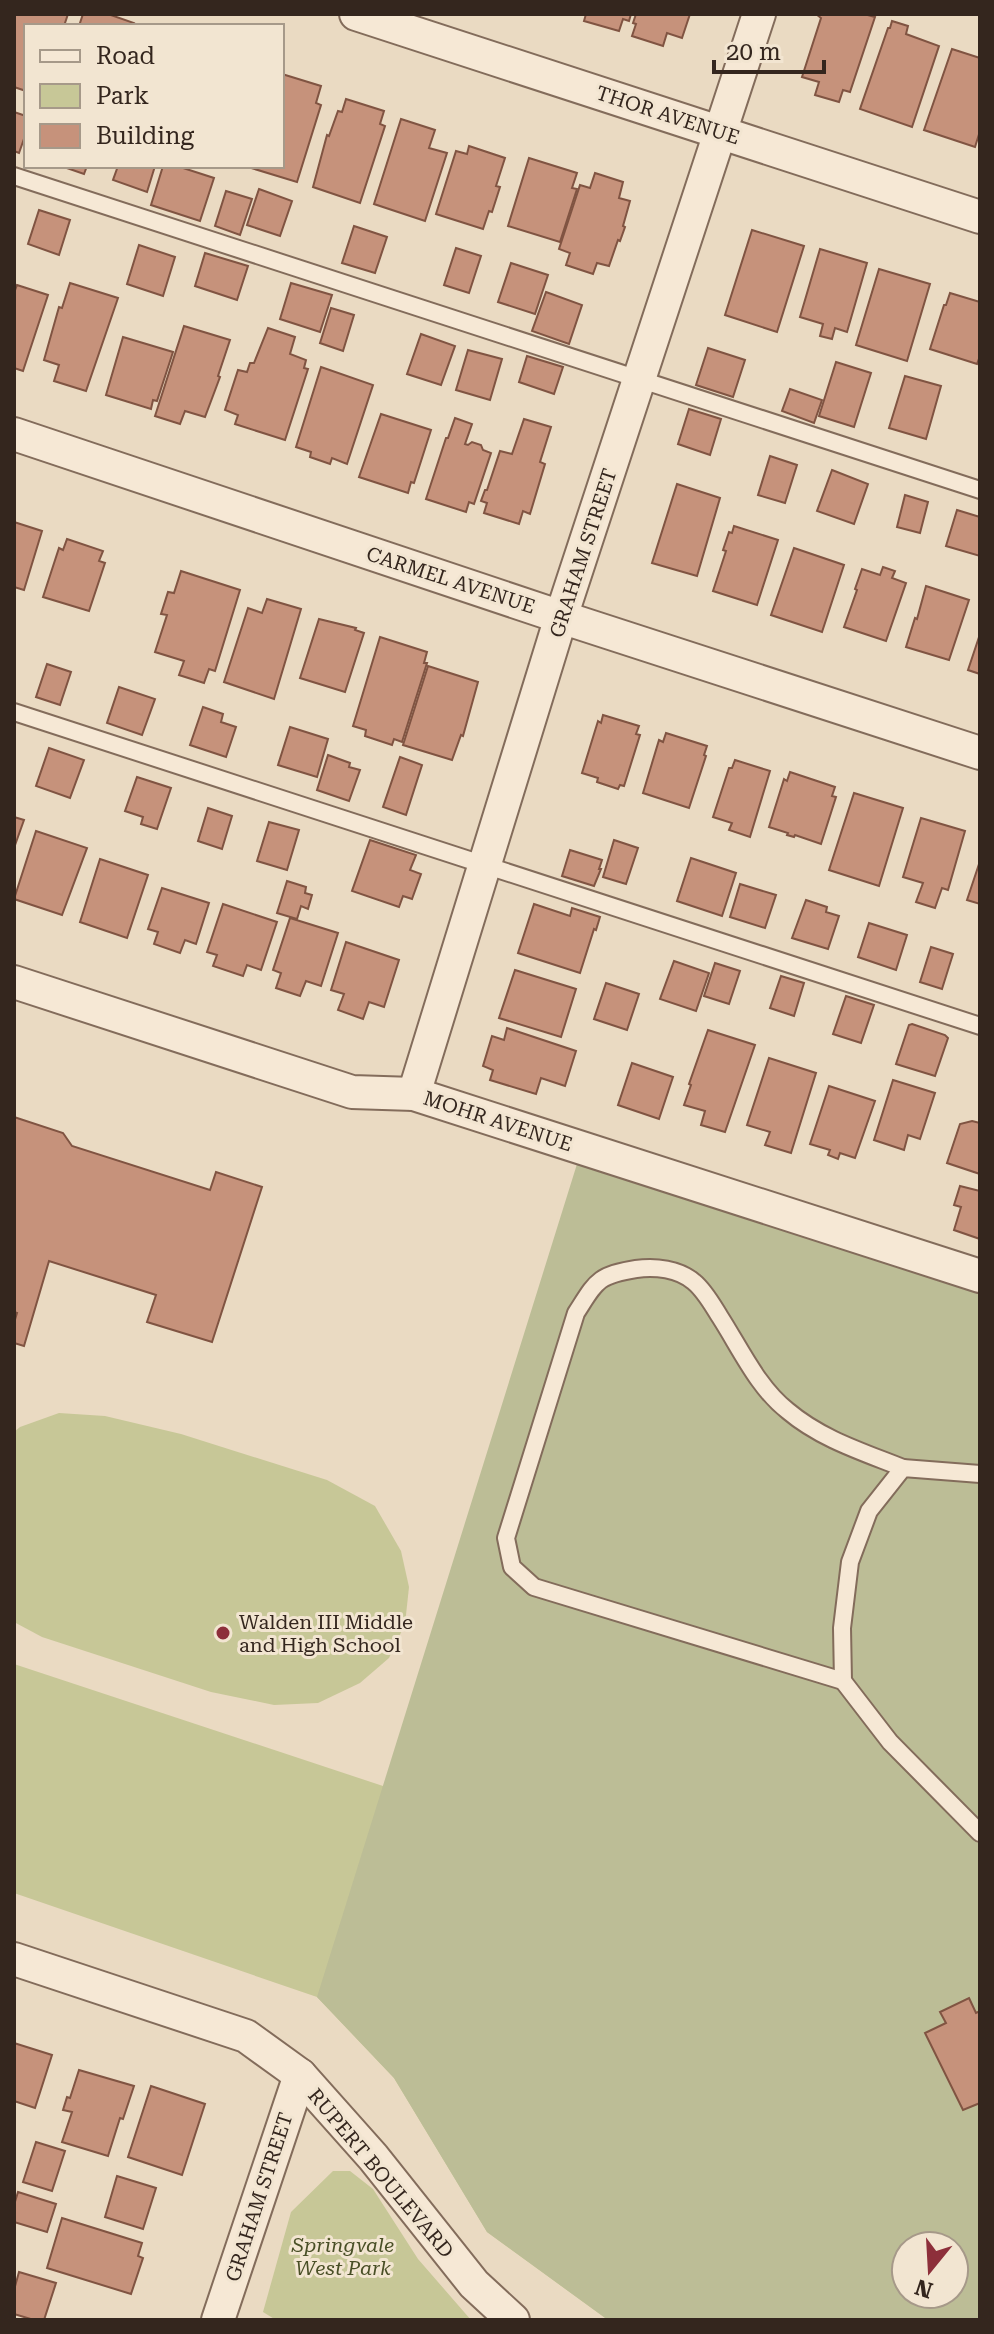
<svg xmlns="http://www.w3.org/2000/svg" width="994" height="2334" font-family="'Roboto Serif',serif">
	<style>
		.green { fill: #c7c797 }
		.cemetery { fill: #bcbd96; fill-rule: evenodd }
		.building { fill: #c6927b; stroke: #805442; stroke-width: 2 }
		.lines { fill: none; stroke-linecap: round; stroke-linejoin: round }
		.service-casing { stroke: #836c5b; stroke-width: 20 }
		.minor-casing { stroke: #836c5b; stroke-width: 36 }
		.service { stroke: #f6e8d5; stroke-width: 16 }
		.minor { stroke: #f6e8d5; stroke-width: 32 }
		.poi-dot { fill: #8d2f3a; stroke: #f2e5d1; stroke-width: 3 }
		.labels { text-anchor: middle; stroke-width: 6; stroke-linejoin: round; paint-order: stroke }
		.street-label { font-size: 20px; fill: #34261e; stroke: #f2e5d1 }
		.poi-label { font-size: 20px; fill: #34261e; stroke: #f2e5d1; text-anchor: start }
		.park-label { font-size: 20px; font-style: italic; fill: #494f26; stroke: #f2e5d1 }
	</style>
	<rect width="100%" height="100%" fill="#eadac2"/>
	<g class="green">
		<polygon points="59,1413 105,1416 181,1434 327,1480 375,1506 401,1551 409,1587 405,1624 389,1658 360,1683 318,1703 274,1705 211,1692 42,1637 14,1622 14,1432 20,1427"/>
		<polygon points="14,1664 383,1786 506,1932 608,2320 487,2232 394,2078 317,1997 14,1893"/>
		<polygon points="333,2171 350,2171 373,2189 418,2259 471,2320 276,2320 263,2312 291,2212"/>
	</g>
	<path class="cemetery" d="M582 1148 980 1276V2320H608L487 2232 394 2078 317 1997ZM906 2246H954V2294H906Z"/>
	<g class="building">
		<polygon points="14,14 68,14 64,26 26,26 26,91 14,87"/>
		<polygon points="83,14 108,14 134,23 133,26 79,26"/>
		<polygon points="586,14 631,14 629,21 623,19 619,31 584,21"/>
		<polygon points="636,14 690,14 682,38 667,33 663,46 632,36 636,24 633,23"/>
		<polygon points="816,14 864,14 875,17 850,92 843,90 839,102 815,95 819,82 802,77 821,18"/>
		<polygon points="892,21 908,26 906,34 939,46 912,127 860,109 888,28 890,28"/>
		<polygon points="952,49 980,58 980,131 975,147 924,130"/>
		<polygon points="282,74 321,86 316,103 321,105 297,182 248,167 282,166"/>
		<polygon points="346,99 384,111 380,124 385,126 360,203 313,187 327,135 329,136 338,111 342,112"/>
		<polygon points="14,112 26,116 26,133 19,153 14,151"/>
		<polygon points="401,119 435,130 429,148 447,153 425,221 374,204"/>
		<polygon points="469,146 505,158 496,186 500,187 492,212 489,211 483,229 436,214 456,151 467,154"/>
		<polygon points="529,158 577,173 572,188 577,189 560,242 508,226"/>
		<polygon points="61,166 87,166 84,174"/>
		<polygon points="118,166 155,166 147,192 113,180"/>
		<polygon points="163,166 177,166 214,178 200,221 151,205"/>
		<polygon points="595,173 623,182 619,198 630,201 623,226 625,227 620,241 618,240 609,266 597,263 593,274 566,265 570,253 559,249 580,185 590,188"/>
		<polygon points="259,189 292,201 280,236 247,225"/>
		<polygon points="226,191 252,199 240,235 215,226"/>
		<polygon points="39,210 70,220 59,255 28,244"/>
		<polygon points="354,226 387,237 375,273 342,263"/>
		<polygon points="752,230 804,246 777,332 725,315"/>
		<polygon points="139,245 175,257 163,296 127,284"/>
		<polygon points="456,248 481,256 469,293 444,285"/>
		<polygon points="820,249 867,263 847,332 835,328 832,339 820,336 823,324 800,317"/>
		<polygon points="205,253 248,266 237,300 195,286"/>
		<polygon points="511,263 548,275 535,314 498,302"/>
		<polygon points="879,269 930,284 907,361 856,345"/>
		<polygon points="70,283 118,298 86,391 54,381 59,365 44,360 59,307 62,308"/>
		<polygon points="291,283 332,295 320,332 280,319"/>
		<polygon points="17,285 48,295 23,371 14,368 14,293"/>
		<polygon points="546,292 582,305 569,344 532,331"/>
		<polygon points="950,293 980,302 980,356 977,364 930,349 944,305 946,305"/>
		<polygon points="331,308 354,315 343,351 320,343"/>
		<polygon points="184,326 230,340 218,376 220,377 205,417 185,411 180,424 155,416"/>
		<polygon points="268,328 295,337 290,354 306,360 304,368 308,369 285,440 235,424 238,415 225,410 238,370 247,372 250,363 254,363"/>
		<polygon points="421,334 455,346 441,385 407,374"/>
		<polygon points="123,337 173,352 157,401 153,400 151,409 106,395"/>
		<polygon points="708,348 745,360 733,397 696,385"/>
		<polygon points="468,350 502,359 490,400 456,390"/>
		<polygon points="527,356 563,367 554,394 519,382"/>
		<polygon points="836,362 871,373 854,427 819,416"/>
		<polygon points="321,367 373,385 347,464 332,458 330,464 310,457 311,452 296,447"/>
		<polygon points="905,376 941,386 926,439 889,428"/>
		<polygon points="790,389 822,400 814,423 782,411"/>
		<polygon points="689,409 721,419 710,455 678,444"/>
		<polygon points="381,414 431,430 414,483 411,482 408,493 359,477"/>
		<polygon points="455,418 472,424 465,444 468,445 472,442 481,445 483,450 491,453 474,504 469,502 466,512 426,499 446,438 448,438"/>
		<polygon points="524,419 551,427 540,462 545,464 530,514 523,511 519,524 484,513 487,503 481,501 485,490 487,490 500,451 512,454"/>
		<polygon points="770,456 797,465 785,503 758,495"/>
		<polygon points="832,470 868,484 854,524 817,511"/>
		<polygon points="677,484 720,498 697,576 652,563"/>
		<polygon points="905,495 928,502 920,533 897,527"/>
		<polygon points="957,510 980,517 980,556 946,546"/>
		<polygon points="14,522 42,531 24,590 14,587"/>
		<polygon points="734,526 778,540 757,605 713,591 726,551 723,550 729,532 732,533"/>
		<polygon points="67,539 103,551 99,561 105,563 89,611 43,597 59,548 63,550"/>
		<polygon points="794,548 844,565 822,632 771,615"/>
		<polygon points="883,567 895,571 892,578 906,583 886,641 844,627 857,590 855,589 862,569 880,575"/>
		<polygon points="181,571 240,590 215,671 209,669 204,683 179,675 184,661 155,652 167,615 161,614 168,592 174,593"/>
		<polygon points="926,586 969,600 949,660 906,647 915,618 917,619"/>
		<polygon points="267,599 301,609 274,699 224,682 248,608 262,613"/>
		<polygon points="319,619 356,628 355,630 364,633 345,692 300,678"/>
		<polygon points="980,634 980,674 968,670"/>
		<polygon points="380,637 427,652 424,663 427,663 402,742 394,739 392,745 365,736 366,730 353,726"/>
		<polygon points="47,664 71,672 60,705 36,697"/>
		<polygon points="428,666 478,682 463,736 461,735 452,760 403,745"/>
		<polygon points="119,687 155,699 142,735 107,723"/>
		<polygon points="203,707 223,714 221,722 236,727 226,757 190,745"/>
		<polygon points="603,715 639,726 636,734 640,735 624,786 620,785 618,789 597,782 598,778 582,773 598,721 601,723"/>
		<polygon points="290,727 328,739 317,777 278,765"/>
		<polygon points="666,733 707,746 704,755 706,756 689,808 643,793 659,740 663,742"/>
		<polygon points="49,748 84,760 70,798 36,786"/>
		<polygon points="328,755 350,763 349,767 360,770 349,801 317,790"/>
		<polygon points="400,757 422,765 406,815 383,807"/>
		<polygon points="735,760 770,771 750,837 729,830 732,823 713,817 729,768 732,768"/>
		<polygon points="790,772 835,787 832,796 836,797 821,844 795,835 794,837 787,835 788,833 769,827 784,779 787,781"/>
		<polygon points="137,777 171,788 157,829 141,824 143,817 125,811"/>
		<polygon points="854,793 903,808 879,886 829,870"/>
		<polygon points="208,808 232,816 222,849 198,841"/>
		<polygon points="14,817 24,820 14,848"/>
		<polygon points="921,818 965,831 948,890 942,888 935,908 916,902 923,883 903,877"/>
		<polygon points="269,822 299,830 287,870 257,861"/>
		<polygon points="36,831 87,848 62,915 14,899"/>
		<polygon points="370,840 416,855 410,870 421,874 412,899 403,896 399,907 352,891"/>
		<polygon points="614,840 638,848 626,884 603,877"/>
		<polygon points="570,850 602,860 599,869 601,869 594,886 562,876"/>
		<polygon points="691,858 736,873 722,916 677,901"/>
		<polygon points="100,859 148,875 127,938 80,922"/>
		<polygon points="980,861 980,904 967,900"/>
		<polygon points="287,881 306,887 305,893 312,895 308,909 301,906 297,919 277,913"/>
		<polygon points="740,884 776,895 765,928 730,917"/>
		<polygon points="162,888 209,903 196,944 185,940 180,953 154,944 158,932 148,929"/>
		<polygon points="806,900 827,907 826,912 839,916 828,949 792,938"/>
		<polygon points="223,904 277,922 261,970 247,965 243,976 213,966 217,955 207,952"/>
		<polygon points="534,904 570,916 572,908 600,917 596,930 594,929 580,973 518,953"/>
		<polygon points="290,918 338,933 321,986 306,981 300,996 276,988 281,973 273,970"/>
		<polygon points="869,923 907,935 896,970 858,957"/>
		<polygon points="346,942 399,960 384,1007 369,1002 363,1019 338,1010 344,994 331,990"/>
		<polygon points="931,947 953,954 942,989 920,982"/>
		<polygon points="674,961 709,973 696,1011 660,999"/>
		<polygon points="715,963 740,971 729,1004 704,996"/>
		<polygon points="515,970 576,989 561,1037 499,1018"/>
		<polygon points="781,976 804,983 794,1016 770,1008"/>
		<polygon points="606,983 639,994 627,1030 594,1019"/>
		<polygon points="846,996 874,1005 861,1043 833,1034"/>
		<polygon points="912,1024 945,1035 948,1038 935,1076 896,1064 909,1025"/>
		<polygon points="507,1028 576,1051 565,1086 541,1078 536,1094 490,1080 493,1070 483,1066 492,1036 504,1040"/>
		<polygon points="708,1030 755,1045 725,1132 701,1125 705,1111 684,1105 691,1085 689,1084"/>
		<polygon points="769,1058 816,1073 791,1153 765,1145 770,1132 747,1125"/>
		<polygon points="632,1063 673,1077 659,1119 618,1105"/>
		<polygon points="893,1080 935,1093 920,1139 908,1135 904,1150 874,1140"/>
		<polygon points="829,1086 875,1101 855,1158 840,1153 838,1159 828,1155 830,1150 810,1144"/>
		<polygon points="14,1117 63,1133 72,1146 210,1190 216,1172 262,1187 212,1342 147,1322 156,1295 49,1261 24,1346 14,1343 14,1323 17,1313 14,1312"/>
		<polygon points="972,1121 980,1123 980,1174 947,1163 960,1124"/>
		<polygon points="960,1186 980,1191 980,1239 954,1230 961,1207 954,1205"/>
		<polygon points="969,1998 976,2013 980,2011 980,2103 963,2110 925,2033 946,2023 940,2012"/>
		<polygon points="14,2043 52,2055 35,2108 14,2101"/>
		<polygon points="79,2070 134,2086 123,2119 120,2118 108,2156 62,2142 72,2112 63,2110 67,2097 70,2098"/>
		<polygon points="151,2086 205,2104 182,2175 128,2157"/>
		<polygon points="36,2142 65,2151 52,2191 23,2182"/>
		<polygon points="117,2176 156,2188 143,2229 105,2217"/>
		<polygon points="18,2192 56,2204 47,2232 14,2222 14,2205"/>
		<polygon points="62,2218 142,2243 138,2256 143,2258 131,2294 47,2268"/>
		<polygon points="19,2272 56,2283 44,2320 34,2320 14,2314 14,2290"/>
	</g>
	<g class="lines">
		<g class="service-casing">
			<g id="service">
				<polyline points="14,176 980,490"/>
				<polyline points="14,712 980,1026"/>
				<polyline points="980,1474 903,1468 869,1511 850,1562 842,1628 843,1681 890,1742 980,1833"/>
				<path d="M843 1681 534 1587 512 1567 506 1538 576 1313C596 1282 597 1275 636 1269 655 1266 679 1269 694 1282 705 1291 713 1306 720 1317 740 1348 758 1388 788 1411 821 1439 863 1452 903 1468"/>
			</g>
		</g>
		<g class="minor-casing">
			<g id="minor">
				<polyline points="356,14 980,217"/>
				<polyline points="14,434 561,617 980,753"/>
				<polyline points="14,982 352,1092 414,1094 980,1276"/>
				<polyline points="414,1094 561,617 759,14"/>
				<polyline points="14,1959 246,2036 300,2075 373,2157 474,2284 513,2320"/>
				<polyline points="218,2320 300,2075"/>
			</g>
		</g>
		<use href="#service" class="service"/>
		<use href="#minor" class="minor"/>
	</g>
	<circle class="poi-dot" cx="223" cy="1633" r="8"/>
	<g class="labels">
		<g class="street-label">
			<text transform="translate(668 115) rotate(18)" y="7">THOR AVENUE</text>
			<text transform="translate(583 553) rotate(-72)" y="7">GRAHAM STREET</text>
			<text transform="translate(451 580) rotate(18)" y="7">CARMEL AVENUE</text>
			<text transform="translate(498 1121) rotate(18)" y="7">MOHR AVENUE</text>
			<text transform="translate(381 2173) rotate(50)" y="7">RUPERT BOULEVARD</text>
			<text transform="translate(259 2197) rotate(-72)" y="7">GRAHAM STREET</text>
		</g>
		<g class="poi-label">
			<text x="239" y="1629">Walden III Middle<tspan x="239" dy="23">and High School</tspan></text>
		</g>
		<g class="park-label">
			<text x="343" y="2252">Springvale<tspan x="343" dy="23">West Park</tspan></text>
		</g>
	</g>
	<rect width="994" height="2334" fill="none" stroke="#34261e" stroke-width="32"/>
	<rect x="24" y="24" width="260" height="144" fill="#f2e5d1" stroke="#a69989" stroke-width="2"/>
	<rect x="40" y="50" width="40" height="12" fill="#f6e8d5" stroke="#a69989" stroke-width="2"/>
	<text x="96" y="64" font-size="24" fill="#34261e">Road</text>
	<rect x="40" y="84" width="40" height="24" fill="#c7c797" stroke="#a69989" stroke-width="2"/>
	<text x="96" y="104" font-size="24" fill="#34261e">Park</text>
	<rect x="40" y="124" width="40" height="24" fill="#c6927b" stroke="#a69989" stroke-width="2"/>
	<text x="96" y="144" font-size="24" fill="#34261e">Building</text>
	<g transform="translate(930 2270) rotate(198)"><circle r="38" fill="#f2e5d1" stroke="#a69989" stroke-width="2"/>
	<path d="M0-6L14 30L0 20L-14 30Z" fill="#8d2f3a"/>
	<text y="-12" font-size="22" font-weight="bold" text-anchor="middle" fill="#34261e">N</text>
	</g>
	<path d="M714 60v12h110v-12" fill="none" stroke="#34261e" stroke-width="4"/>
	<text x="726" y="60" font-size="24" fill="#34261e" stroke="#f2e5d1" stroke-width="6" paint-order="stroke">20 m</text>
</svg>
